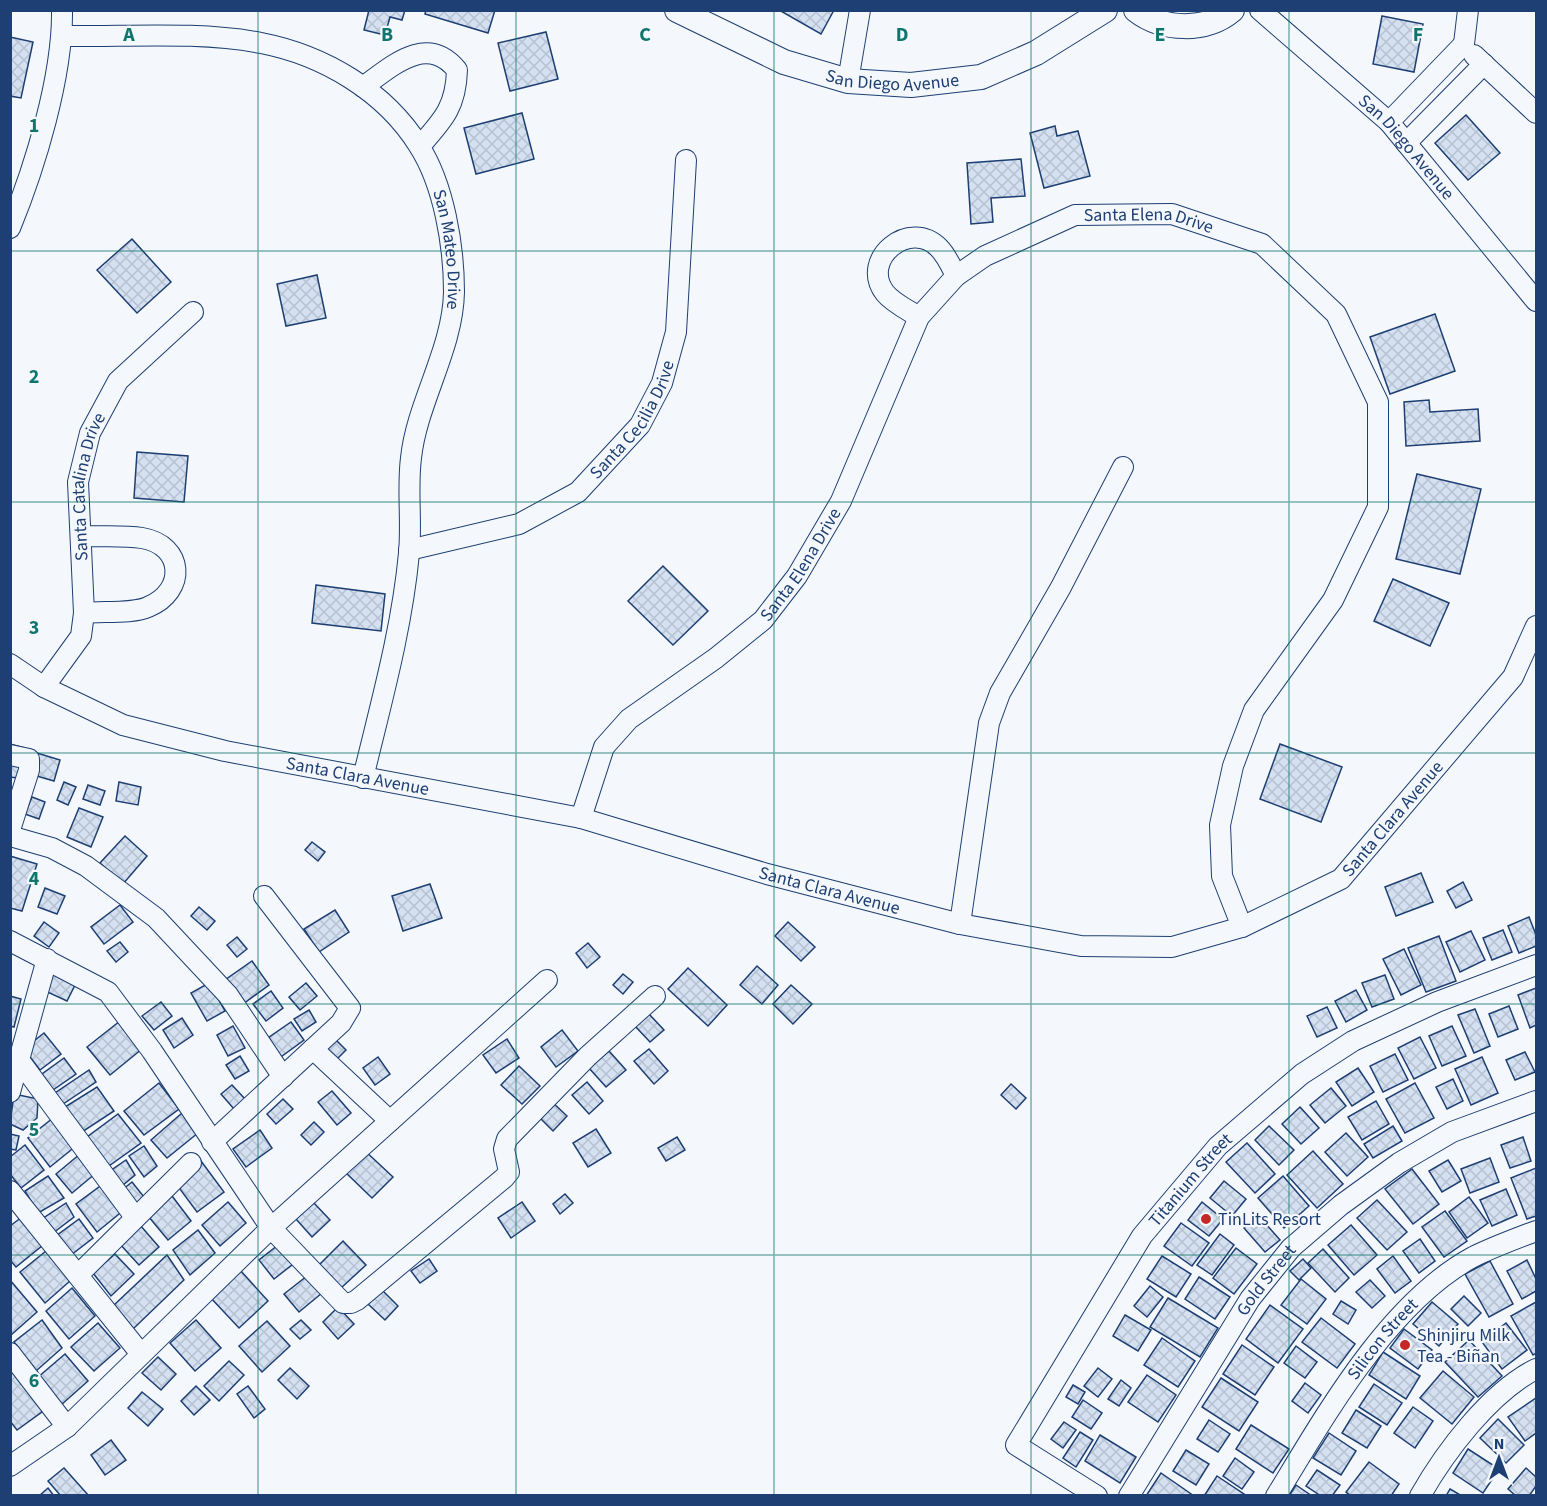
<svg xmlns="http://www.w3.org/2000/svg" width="1547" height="1506" font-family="'Source Sans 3',sans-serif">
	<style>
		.building { fill: url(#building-cross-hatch); stroke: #1d3f73; stroke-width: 1.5 }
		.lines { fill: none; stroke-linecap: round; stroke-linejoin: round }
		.minor-casing { stroke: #1d3f73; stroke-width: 22 }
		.tertiary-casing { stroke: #1d3f73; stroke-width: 26 }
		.minor { stroke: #f4f7fb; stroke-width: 20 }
		.tertiary { stroke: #f4f7fb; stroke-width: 24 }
		.grid { fill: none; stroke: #0f766e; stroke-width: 1.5; stroke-opacity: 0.55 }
		.poi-dot { fill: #c62828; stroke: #f4f7fb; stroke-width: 2 }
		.labels { text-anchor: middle; stroke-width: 4.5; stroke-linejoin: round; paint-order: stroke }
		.street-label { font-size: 18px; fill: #1d3f73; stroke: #f4f7fb }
		.poi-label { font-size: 18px; fill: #1d3f73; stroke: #f4f7fb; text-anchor: start }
		.grid-label { font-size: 20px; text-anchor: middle; font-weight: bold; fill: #0f766e; stroke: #f4f7fb; stroke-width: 4.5; stroke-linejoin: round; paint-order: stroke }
	</style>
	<defs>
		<pattern id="building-cross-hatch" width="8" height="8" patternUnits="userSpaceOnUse" patternTransform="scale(1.5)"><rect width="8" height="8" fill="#d5e0f0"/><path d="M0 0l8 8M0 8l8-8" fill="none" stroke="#b6c1d1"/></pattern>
	</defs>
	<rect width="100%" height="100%" fill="#f4f7fb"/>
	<g class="building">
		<polygon points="369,10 405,10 402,20 390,17 385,35 364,30"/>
		<polygon points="426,10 495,10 488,33 425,14"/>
		<polygon points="779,10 834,10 821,34"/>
		<polygon points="1382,16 1423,24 1414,72 1373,64"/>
		<polygon points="546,32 558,79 510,91 498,43"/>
		<polygon points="10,37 33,42 21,98 10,96"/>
		<polygon points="522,113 534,159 476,174 464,128"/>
		<polygon points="1466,115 1500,153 1468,180 1435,143"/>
		<polygon points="1055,126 1057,136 1078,131 1090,176 1044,188 1030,133"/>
		<polygon points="1021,159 1025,196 991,198 993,222 971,224 967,163"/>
		<polygon points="132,239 171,282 137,313 97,270"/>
		<polygon points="317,275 326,318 286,326 277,284"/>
		<polygon points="1435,314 1455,371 1390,394 1370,337"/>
		<polygon points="1429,400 1430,412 1478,409 1480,441 1406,446 1404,402"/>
		<polygon points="137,452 188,456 184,502 134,498"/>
		<polygon points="1417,474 1481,489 1460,574 1396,559"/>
		<polygon points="663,566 708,611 673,645 628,601"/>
		<polygon points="1393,579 1449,603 1430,646 1374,621"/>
		<polygon points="316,585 385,594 381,631 312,623"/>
		<polygon points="10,744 25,748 17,778 10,777"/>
		<polygon points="1280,744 1342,767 1321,822 1260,799"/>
		<polygon points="37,753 60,760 54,781 30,774"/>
		<polygon points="64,782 76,787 68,805 57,800"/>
		<polygon points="119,782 141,787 138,805 116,801"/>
		<polygon points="88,785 105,791 100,805 83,799"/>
		<polygon points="32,797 45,802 39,819 25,814"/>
		<polygon points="79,808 103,817 91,847 67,837"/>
		<polygon points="125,836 147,856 123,884 100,863"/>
		<polygon points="312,842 325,852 318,861 305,850"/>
		<polygon points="10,856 37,864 22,911 10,908"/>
		<polygon points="1421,873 1433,902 1396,916 1385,887"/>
		<polygon points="1463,882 1472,900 1456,908 1447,891"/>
		<polygon points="430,884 442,918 403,931 392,896"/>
		<polygon points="45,888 65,896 57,914 38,907"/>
		<polygon points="120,905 133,922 104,944 91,927"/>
		<polygon points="199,907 215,921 207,930 191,916"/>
		<polygon points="335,910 349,932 319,952 304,929"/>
		<polygon points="1529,917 1536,935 1536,946 1519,953 1508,926"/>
		<polygon points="44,922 59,933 49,947 34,936"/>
		<polygon points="788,922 815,947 801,961 775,936"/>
		<polygon points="1503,930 1512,952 1492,960 1483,938"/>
		<polygon points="1471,931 1485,960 1460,972 1446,942"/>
		<polygon points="1439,936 1456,981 1426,992 1408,948"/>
		<polygon points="237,937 247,949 237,957 227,945"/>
		<polygon points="120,942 128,952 116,962 107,951"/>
		<polygon points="588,943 600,957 587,968 576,953"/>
		<polygon points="1404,949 1421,985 1401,995 1383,959"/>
		<polygon points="252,961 269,985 243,1004 225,980"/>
		<polygon points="757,966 778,985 762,1004 740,985"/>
		<polygon points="53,968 78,979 67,1001 43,990"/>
		<polygon points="688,968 727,1005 708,1026 668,989"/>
		<polygon points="623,974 633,982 623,994 613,985"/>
		<polygon points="1385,975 1394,999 1372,1007 1362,983"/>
		<polygon points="209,983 225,1011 207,1021 191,993"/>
		<polygon points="306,983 317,996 300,1010 289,997"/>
		<polygon points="791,985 812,1004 793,1024 773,1004"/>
		<polygon points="1536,988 1536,1025 1530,1028 1518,995"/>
		<polygon points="1356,990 1367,1010 1346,1022 1335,1001"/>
		<polygon points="271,991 283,1008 266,1021 253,1004"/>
		<polygon points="10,996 21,999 14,1027 10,1026"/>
		<polygon points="161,1002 172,1016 154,1030 142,1016"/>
		<polygon points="1509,1006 1518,1029 1498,1037 1489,1014"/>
		<polygon points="1327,1007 1337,1028 1317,1037 1307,1016"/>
		<polygon points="1475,1009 1490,1046 1474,1053 1458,1015"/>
		<polygon points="309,1010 316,1022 302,1031 294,1019"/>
		<polygon points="649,1014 664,1030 650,1042 635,1026"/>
		<polygon points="182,1018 193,1035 174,1048 163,1030"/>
		<polygon points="120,1021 142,1049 110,1075 87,1047"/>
		<polygon points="291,1022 304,1040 278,1059 265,1040"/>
		<polygon points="233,1026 245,1048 228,1056 217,1035"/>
		<polygon points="1452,1026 1466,1056 1442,1066 1429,1036"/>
		<polygon points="562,1030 578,1051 556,1067 541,1047"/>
		<polygon points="44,1033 61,1054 40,1070 24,1049"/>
		<polygon points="333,1037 346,1050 335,1061 322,1047"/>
		<polygon points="1420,1037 1436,1068 1414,1079 1398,1048"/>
		<polygon points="507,1039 519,1058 496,1073 483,1055"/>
		<polygon points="649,1049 668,1071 654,1084 634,1061"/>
		<polygon points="609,1051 626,1070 606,1087 589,1068"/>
		<polygon points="1525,1052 1535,1072 1515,1080 1506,1060"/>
		<polygon points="1395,1054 1408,1080 1383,1092 1370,1066"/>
		<polygon points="240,1056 249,1071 235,1079 226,1065"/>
		<polygon points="378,1057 390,1074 375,1085 363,1068"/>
		<polygon points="1482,1057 1498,1093 1471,1105 1455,1069"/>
		<polygon points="64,1058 76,1074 53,1090 42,1074"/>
		<polygon points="519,1066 540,1086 522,1104 501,1085"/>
		<polygon points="1358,1068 1374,1092 1352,1106 1336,1082"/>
		<polygon points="89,1070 96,1082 63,1104 55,1093"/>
		<polygon points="1453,1079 1463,1101 1447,1109 1436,1087"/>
		<polygon points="587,1082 603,1101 589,1114 572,1095"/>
		<polygon points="159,1083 179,1109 144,1135 124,1111"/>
		<polygon points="1415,1083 1434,1118 1405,1133 1386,1099"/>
		<polygon points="1011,1084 1026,1098 1016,1109 1001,1095"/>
		<polygon points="232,1085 245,1099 234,1109 221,1094"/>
		<polygon points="97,1087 114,1111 82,1132 65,1107"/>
		<polygon points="1331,1088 1346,1106 1325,1123 1310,1105"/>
		<polygon points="332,1091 351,1113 337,1125 318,1102"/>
		<polygon points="14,1094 38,1099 37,1118 23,1130 10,1124"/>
		<polygon points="283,1099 293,1109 276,1124 267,1114"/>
		<polygon points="550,1100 567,1116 553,1131 536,1114"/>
		<polygon points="1376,1101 1389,1124 1362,1140 1348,1117"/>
		<polygon points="1300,1107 1319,1128 1301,1144 1282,1124"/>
		<polygon points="182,1113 198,1133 167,1158 151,1140"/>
		<polygon points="118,1114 141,1143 106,1168 83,1140"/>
		<polygon points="53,1118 76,1146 50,1167 28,1138"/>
		<polygon points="314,1122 324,1132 311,1145 301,1135"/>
		<polygon points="1269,1126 1294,1150 1279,1165 1255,1140"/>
		<polygon points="1393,1126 1402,1141 1373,1158 1364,1144"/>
		<polygon points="596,1129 611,1153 588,1167 573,1143"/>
		<polygon points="260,1130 272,1148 246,1167 233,1149"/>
		<polygon points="1346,1133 1368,1157 1347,1176 1325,1152"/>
		<polygon points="10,1134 19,1136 16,1150 10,1149"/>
		<polygon points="677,1137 685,1150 666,1161 658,1148"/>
		<polygon points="1523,1137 1531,1161 1510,1168 1501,1145"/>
		<polygon points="1247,1143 1275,1174 1255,1193 1226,1162"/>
		<polygon points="25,1145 44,1170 21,1188 10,1174 10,1157"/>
		<polygon points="144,1146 157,1166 144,1177 129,1156"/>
		<polygon points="363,1149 393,1177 372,1198 343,1170"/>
		<polygon points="1313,1151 1343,1184 1317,1208 1287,1175"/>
		<polygon points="80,1154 96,1173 72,1193 56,1174"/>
		<polygon points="1490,1158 1499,1182 1470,1193 1461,1169"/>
		<polygon points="126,1160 135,1175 122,1186 110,1171"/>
		<polygon points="1448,1160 1461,1181 1442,1192 1429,1171"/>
		<polygon points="201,1161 224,1192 197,1212 174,1181"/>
		<polygon points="1536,1168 1536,1216 1527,1219 1511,1178"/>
		<polygon points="1412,1169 1439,1204 1413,1224 1385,1189"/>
		<polygon points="48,1176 64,1198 38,1213 25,1191"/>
		<polygon points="1283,1176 1309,1206 1284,1228 1258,1198"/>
		<polygon points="1224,1181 1246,1199 1232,1216 1210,1198"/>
		<polygon points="132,1182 144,1197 136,1208 122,1190"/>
		<polygon points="103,1184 124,1210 97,1232 76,1204"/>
		<polygon points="1506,1189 1517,1215 1492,1226 1480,1200"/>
		<polygon points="169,1192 191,1221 168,1240 144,1211"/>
		<polygon points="565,1194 573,1203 560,1214 553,1204"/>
		<polygon points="1469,1197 1488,1223 1467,1238 1449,1212"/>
		<polygon points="1377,1200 1407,1232 1387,1250 1357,1218"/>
		<polygon points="228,1202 246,1223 220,1246 202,1225"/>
		<polygon points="313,1202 330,1220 312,1237 296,1219"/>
		<polygon points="522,1202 535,1221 511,1238 498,1218"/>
		<polygon points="1202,1202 1223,1219 1209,1236 1188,1220"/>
		<polygon points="66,1203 74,1217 53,1233 42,1219"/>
		<polygon points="1445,1211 1467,1241 1444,1257 1422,1227"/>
		<polygon points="1258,1215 1280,1240 1265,1252 1244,1228"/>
		<polygon points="22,1217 43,1245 16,1267 10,1260 10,1226"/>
		<polygon points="79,1219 93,1238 71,1255 56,1236"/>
		<polygon points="1181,1223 1209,1243 1192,1266 1164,1246"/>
		<polygon points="140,1225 159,1247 139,1265 119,1243"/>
		<polygon points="1351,1225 1377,1255 1354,1275 1328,1245"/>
		<polygon points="198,1230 215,1253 190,1275 173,1250"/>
		<polygon points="1220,1234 1234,1245 1212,1275 1197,1265"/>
		<polygon points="1420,1239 1435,1261 1419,1273 1403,1251"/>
		<polygon points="343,1241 366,1265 341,1288 319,1265"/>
		<polygon points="282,1242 297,1261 274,1279 259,1260"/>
		<polygon points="1236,1248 1257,1264 1234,1294 1213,1278"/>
		<polygon points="1323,1249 1349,1278 1335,1292 1308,1263"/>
		<polygon points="46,1251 70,1281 45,1303 20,1272"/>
		<polygon points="115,1254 134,1274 111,1296 93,1273"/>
		<polygon points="167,1255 184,1280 133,1329 113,1306"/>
		<polygon points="1162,1256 1191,1274 1176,1297 1147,1279"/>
		<polygon points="1393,1256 1411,1281 1395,1293 1377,1269"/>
		<polygon points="429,1259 437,1271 420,1283 411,1271"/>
		<polygon points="1303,1259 1311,1268 1299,1280 1290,1271"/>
		<polygon points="1527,1260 1536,1279 1536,1291 1522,1299 1507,1271"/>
		<polygon points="1490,1261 1513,1304 1489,1317 1465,1274"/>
		<polygon points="240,1270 268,1301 239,1328 210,1297"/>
		<polygon points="307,1276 322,1293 299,1312 284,1294"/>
		<polygon points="1199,1277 1230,1297 1215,1319 1185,1299"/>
		<polygon points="1301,1279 1326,1299 1307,1324 1281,1305"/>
		<polygon points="10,1280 37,1312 11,1335 10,1334"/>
		<polygon points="1370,1280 1385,1296 1372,1308 1356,1292"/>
		<polygon points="1150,1286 1163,1297 1147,1317 1134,1306"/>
		<polygon points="72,1288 95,1316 69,1339 46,1311"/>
		<polygon points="382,1290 398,1306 385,1320 368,1304"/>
		<polygon points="1464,1296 1481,1313 1468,1326 1451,1309"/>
		<polygon points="1168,1298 1218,1328 1200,1357 1150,1327"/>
		<polygon points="1341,1301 1356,1310 1348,1324 1333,1314"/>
		<polygon points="1432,1302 1458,1324 1439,1346 1413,1324"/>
		<polygon points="1536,1302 1536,1353 1533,1355 1511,1316"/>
		<polygon points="1270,1305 1303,1329 1278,1363 1246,1339"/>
		<polygon points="338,1307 354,1324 338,1339 323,1322"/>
		<polygon points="1125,1315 1151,1330 1138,1351 1113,1336"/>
		<polygon points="1321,1318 1355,1344 1337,1368 1302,1342"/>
		<polygon points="42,1320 62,1348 36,1371 14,1342"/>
		<polygon points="196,1320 221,1348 195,1371 170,1343"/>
		<polygon points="301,1320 311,1330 300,1339 290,1329"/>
		<polygon points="267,1321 290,1346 262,1372 239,1346"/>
		<polygon points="98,1323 120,1348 94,1371 71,1347"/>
		<polygon points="1506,1323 1527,1350 1502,1369 1482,1342"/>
		<polygon points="1404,1329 1432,1350 1418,1369 1390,1348"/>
		<polygon points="1162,1338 1195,1361 1178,1387 1144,1365"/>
		<polygon points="1469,1340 1502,1376 1478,1397 1445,1362"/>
		<polygon points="1242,1345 1274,1367 1255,1395 1223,1374"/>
		<polygon points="1296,1346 1317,1362 1305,1378 1284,1363"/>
		<polygon points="1383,1352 1420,1376 1406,1399 1369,1375"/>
		<polygon points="65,1354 88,1381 61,1405 37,1378"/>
		<polygon points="158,1357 176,1374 161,1390 142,1373"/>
		<polygon points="10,1360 46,1409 17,1430 10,1421"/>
		<polygon points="229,1361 244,1375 219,1401 204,1386"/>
		<polygon points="290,1368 309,1386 297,1399 278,1380"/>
		<polygon points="1098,1368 1112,1379 1098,1397 1084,1386"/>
		<polygon points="1443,1371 1474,1397 1452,1424 1420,1398"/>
		<polygon points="1147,1375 1176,1395 1158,1422 1128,1402"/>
		<polygon points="1221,1378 1258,1402 1239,1431 1202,1407"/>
		<polygon points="1121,1380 1131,1388 1119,1406 1108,1399"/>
		<polygon points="1305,1383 1321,1395 1308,1413 1292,1401"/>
		<polygon points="1374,1384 1402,1403 1387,1425 1359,1407"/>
		<polygon points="1073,1385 1085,1392 1078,1404 1066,1397"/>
		<polygon points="196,1386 210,1400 194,1415 181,1401"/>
		<polygon points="248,1386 265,1409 254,1418 237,1394"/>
		<polygon points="142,1392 163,1409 148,1426 128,1408"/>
		<polygon points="1536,1398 1536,1433 1525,1441 1508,1417"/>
		<polygon points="1083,1400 1102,1413 1091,1429 1072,1417"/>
		<polygon points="1413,1407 1433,1421 1415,1448 1394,1433"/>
		<polygon points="1356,1410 1381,1426 1367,1448 1342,1433"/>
		<polygon points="1498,1419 1524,1445 1506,1463 1480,1438"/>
		<polygon points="1209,1420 1230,1434 1218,1452 1197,1439"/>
		<polygon points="1064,1422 1076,1430 1063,1448 1051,1439"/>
		<polygon points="1251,1425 1289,1449 1273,1473 1236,1449"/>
		<polygon points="1080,1432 1093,1440 1076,1467 1063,1458"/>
		<polygon points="1329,1433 1356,1451 1341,1475 1313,1458"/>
		<polygon points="1100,1435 1136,1457 1120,1483 1085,1461"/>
		<polygon points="111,1440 126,1460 105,1475 91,1455"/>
		<polygon points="1468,1449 1499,1469 1483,1493 1453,1473"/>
		<polygon points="1186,1450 1209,1464 1196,1485 1173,1471"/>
		<polygon points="1235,1458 1254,1472 1242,1489 1223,1476"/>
		<polygon points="1369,1462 1399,1484 1391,1496 1351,1496 1346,1492"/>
		<polygon points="64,1468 89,1496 61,1496 48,1481"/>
		<polygon points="1526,1468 1536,1477 1536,1486 1529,1496 1516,1496 1508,1489"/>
		<polygon points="1317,1470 1340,1485 1332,1496 1321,1496 1306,1486"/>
		<polygon points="1161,1473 1194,1496 1146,1496"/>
		<polygon points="1217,1476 1247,1496 1204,1496"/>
		<polygon points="1296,1485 1312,1496 1289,1496"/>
		<polygon points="48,1488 54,1496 39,1496"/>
		<polygon points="1450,1489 1462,1496 1446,1496"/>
	</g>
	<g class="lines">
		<g class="minor-casing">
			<g id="minor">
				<path id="s1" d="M1260 10 1389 122 1536 301"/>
				<path id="s2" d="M62 36C126 37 199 31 261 43 323 55 385 91 419 146 444 185 454 246 454 292 453 349 417 402 411 458 407 489 412 521 409 553 402 629 381 703 363 778"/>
				<polyline points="1464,44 1468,10"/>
				<polyline points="1474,55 1536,113"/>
				<polyline points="848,81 860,10"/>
				<path d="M363 87C392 66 427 33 457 70 456 107 443 120 420 146"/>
				<polyline points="1389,122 1464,44"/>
				<polyline points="1406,143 1484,64"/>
				<path d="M10 228C35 167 63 76 62 10"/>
				<path d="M919 317C908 310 893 303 885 293 859 259 910 218 939 248 947 256 951 266 956 276"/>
				<path d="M82 536C102 537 123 535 142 538 184 545 187 591 148 607 133 614 101 611 84 613"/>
				<path id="s3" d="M409 550 519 524 578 492 640 425 662 383 676 332 686 160"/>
				<path id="s4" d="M10 664 44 687 123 725 225 751 581 818 767 874 960 924 1081 946 1172 947 1242 927 1341 879 1513 677 1536 626"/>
				<path id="s5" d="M44 687 81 636 84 613 78 482 90 433 118 381 193 312"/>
				<polyline points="10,755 29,759 29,770 10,830"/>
				<path id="s6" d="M581 818 604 747 629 719 716 658 763 620 797 576 841 501 919 317 956 276 985 256 1075 215 1172 214 1262 244 1336 314 1378 402V507L1333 600 1254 710 1233 766 1220 825 1222 876 1242 927"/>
				<polyline points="10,836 52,848 86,866 156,918 228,995 283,1077"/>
				<polyline points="960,924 989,723 1000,693 1061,587 1123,467"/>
				<polyline points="10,941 108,992 152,1051 271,1228 343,1303 351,1303 357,1300 504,1178 509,1172 504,1149 507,1139 588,1056 655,996"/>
				<polyline points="313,1049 390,1121"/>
				<polyline points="19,1060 135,1217"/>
				<polyline points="10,1092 47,959"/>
				<polyline points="212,1142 341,1023 350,1008 264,896"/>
				<polyline points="10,1191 141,1354"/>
				<polyline points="78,1275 191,1163"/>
				<polyline points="10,1353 67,1427"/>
				<polyline points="10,1466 67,1427 271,1228 547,980"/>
				<path id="s7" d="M1097 1496 1016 1445 1142 1236 1218 1146 1302 1074 1353 1041 1437 1002 1536 965"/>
				<path id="s8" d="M1129 1496 1250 1299 1291 1248 1341 1205 1399 1163 1452 1132 1536 1101"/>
				<path id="s9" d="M1276 1496C1325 1416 1388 1303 1473 1257 1493 1247 1515 1239 1536 1231"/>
				<path d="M1420 1496C1445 1452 1490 1392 1536 1369"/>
			</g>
		</g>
		<g class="tertiary-casing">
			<g id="tertiary">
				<path id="s10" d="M677 10 784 62 848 81 911 85 981 77 1036 53 1105 10"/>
				<path d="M1136 10C1163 31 1206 32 1232 10"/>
			</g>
		</g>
		<use href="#minor" class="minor"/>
		<use href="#tertiary" class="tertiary"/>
	</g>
	<path class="grid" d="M258 10V1496M516 10V1496M774 10V1496M1031 10V1496M1289 10V1496M10 251H1536M10 502H1536M10 753H1536M10 1004H1536M10 1255H1536"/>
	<g class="poi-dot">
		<circle cx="1206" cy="1219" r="6"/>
		<circle cx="1405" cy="1345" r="6"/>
	</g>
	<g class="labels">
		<g class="street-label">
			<text dy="6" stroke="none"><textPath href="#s10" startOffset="230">San Diego Avenue</textPath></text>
			<text dy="6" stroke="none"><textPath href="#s1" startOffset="201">San Diego Avenue</textPath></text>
			<text dy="6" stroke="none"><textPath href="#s6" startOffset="885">Santa Elena Drive</textPath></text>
			<text dy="6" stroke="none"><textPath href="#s2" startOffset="502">San Mateo Drive</textPath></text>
			<text dy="6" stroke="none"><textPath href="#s3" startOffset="272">Santa Cecilia Drive</textPath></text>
			<text dy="6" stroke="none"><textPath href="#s5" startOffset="214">Santa Catalina Drive</textPath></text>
			<text dy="6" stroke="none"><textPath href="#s6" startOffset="346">Santa Elena Drive</textPath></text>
			<text dy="6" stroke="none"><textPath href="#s4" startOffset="369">Santa Clara Avenue</textPath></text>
			<text dy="6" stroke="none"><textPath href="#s4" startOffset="1466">Santa Clara Avenue</textPath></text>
			<text dy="6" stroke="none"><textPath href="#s4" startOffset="855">Santa Clara Avenue</textPath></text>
			<text dy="6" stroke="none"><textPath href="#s7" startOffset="414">Titanium Street</textPath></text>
			<text dy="6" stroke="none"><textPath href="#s8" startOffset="256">Gold Street</textPath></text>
			<text dy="6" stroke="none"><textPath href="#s9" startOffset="190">Silicon Street</textPath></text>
		</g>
		<g class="poi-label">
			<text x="1218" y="1225">TinLits Resort</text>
			<text x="1417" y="1341">Shinjiru Milk<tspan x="1417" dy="21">Tea - Biñan</tspan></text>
		</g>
	</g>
	<g class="grid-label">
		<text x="129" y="41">A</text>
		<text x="387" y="41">B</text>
		<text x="645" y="41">C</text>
		<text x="902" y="41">D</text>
		<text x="1160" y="41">E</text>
		<text x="1418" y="41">F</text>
		<text x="34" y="132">1</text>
		<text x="34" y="383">2</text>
		<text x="34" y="634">3</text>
		<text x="34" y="885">4</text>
		<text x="34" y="1136">5</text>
		<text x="34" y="1387">6</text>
	</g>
	<rect width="1547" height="1506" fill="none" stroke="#1d3f73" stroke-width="24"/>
	<g transform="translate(1499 1458)" stroke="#f4f7fb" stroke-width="4.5" paint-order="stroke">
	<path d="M0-4.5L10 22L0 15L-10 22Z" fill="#1d3f73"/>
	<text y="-9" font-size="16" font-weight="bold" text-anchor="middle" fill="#1d3f73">N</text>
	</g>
</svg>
